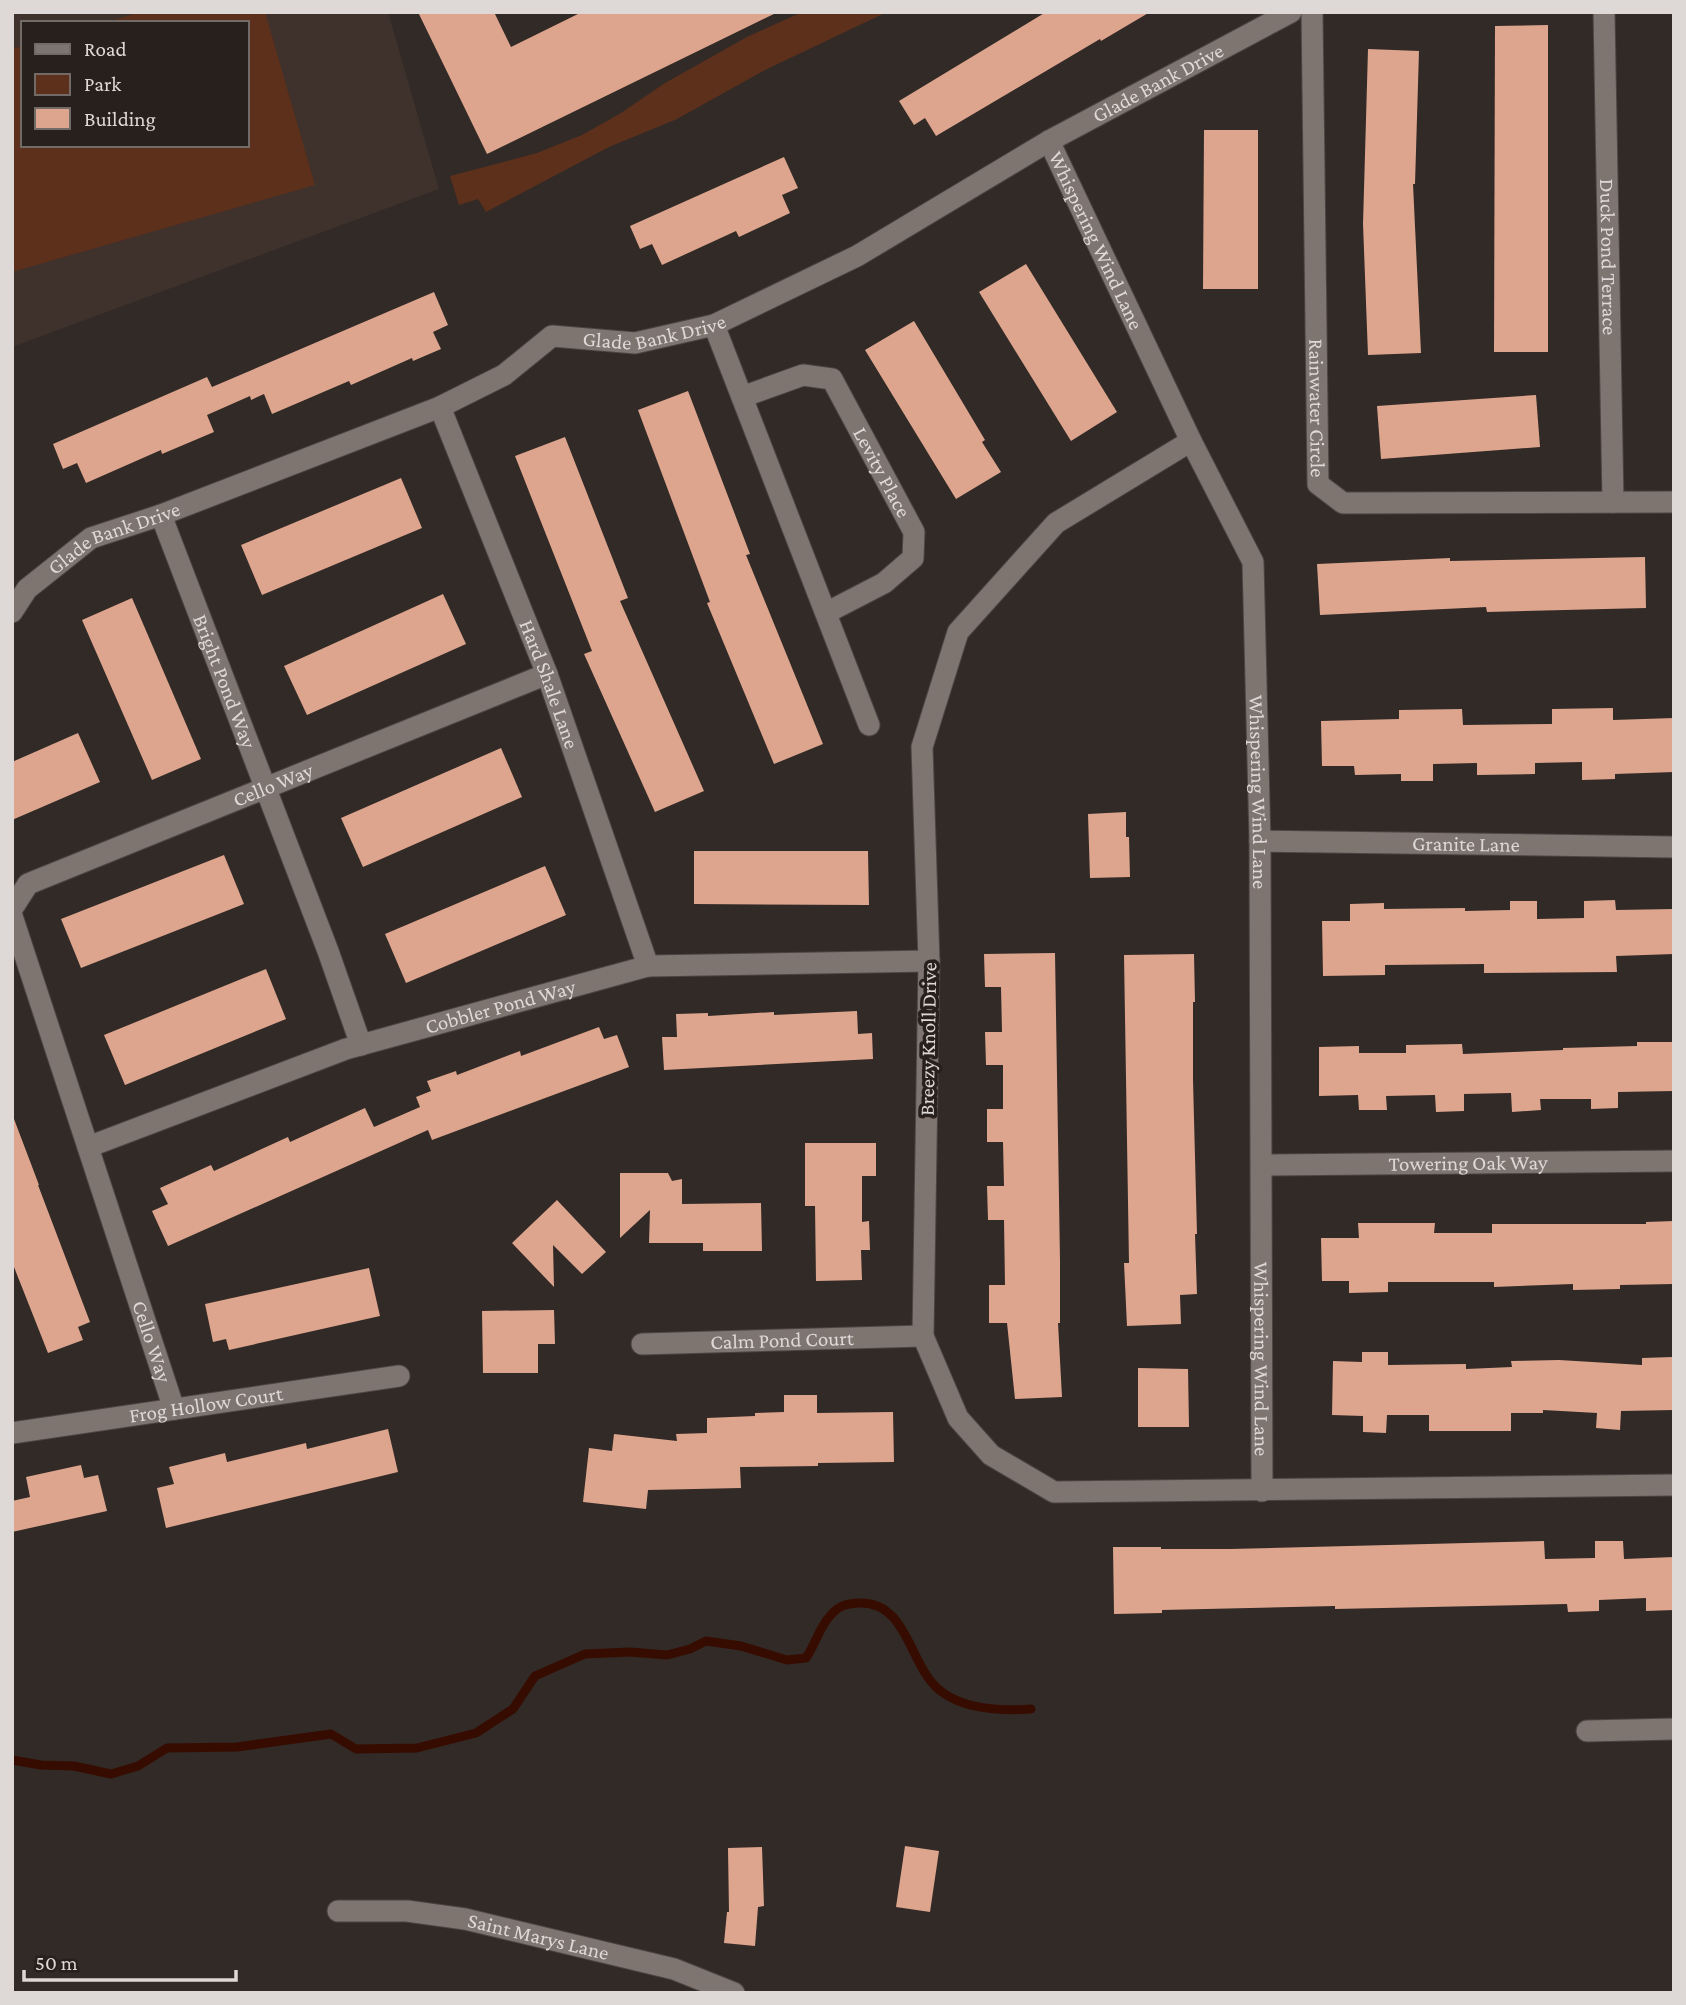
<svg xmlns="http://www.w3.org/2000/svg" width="1686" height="2005" font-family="'Crimson Pro',serif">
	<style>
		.built { fill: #3f312b; fill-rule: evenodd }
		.green { fill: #5d301c }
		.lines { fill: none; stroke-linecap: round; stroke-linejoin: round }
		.stream { stroke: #370c00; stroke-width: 9 }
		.building { fill: #dda58e }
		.minor-casing { stroke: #4c4543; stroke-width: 23 }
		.minor { stroke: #7e7470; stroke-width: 21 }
		.labels { text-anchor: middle; stroke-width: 7; stroke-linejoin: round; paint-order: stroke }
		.street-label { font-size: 21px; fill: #ded8d6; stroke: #28201d }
	</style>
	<rect width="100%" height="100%" fill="#322a26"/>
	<path class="built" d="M12 12H388L439 189 12 347ZM23 23H247V145H23Z"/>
	<g class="green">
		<polygon points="141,12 265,12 315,185 12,272 12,49 23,46 23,145 247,145 247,23 104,23"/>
		<polygon points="802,12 887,12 765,70 677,119 609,147 486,212 478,199 459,205 450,176 537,153 582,135 621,113 665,83 747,37"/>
	</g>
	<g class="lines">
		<path class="stream" d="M12 1760 41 1765 74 1766 111 1774 138 1766 167 1748 237 1747 331 1734 356 1749 417 1748 476 1733 513 1709 535 1676 585 1654 630 1652 667 1655 690 1649 706 1641 741 1646 787 1660 806 1658C815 1645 819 1628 830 1616 838 1606 845 1604 858 1603 909 1600 909 1669 942 1692 966 1710 1002 1711 1031 1709"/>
	</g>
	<g class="building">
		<polygon points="418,12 494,12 511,47 582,12 778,12 487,154"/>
		<polygon points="1046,12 1150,12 1101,41 1100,39 936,136 925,118 914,125 899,101"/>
		<polygon points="1548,25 1548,352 1494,352 1495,26"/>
		<polygon points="1368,49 1419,51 1415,184 1413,184 1421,353 1368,355 1363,224"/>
		<polygon points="1204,130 1258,130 1258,289 1203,289"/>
		<polygon points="784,157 798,188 782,195 790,213 739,237 736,231 662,265 652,244 640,249 630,226"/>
		<polygon points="1026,264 1117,412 1071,441 979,292"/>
		<polygon points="434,292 448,325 433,332 441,349 413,361 412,358 351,385 349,381 272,414 264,394 251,400 250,396 207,415 214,432 162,454 161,450 86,483 77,463 63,469 53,444 207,377 212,387"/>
		<polygon points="914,321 985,440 982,442 1001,472 956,499 865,350"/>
		<polygon points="688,391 750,554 746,555 823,744 774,764 707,603 710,602 638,410"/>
		<polygon points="1536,395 1540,447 1381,459 1377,406"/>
		<polygon points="565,437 628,598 620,601 704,791 655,812 584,654 592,651 515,456"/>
		<polygon points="401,478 422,528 262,595 241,545"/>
		<polygon points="1645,557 1646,608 1487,612 1486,607 1320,615 1317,564 1450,558 1450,561"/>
		<polygon points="443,594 466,644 307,715 284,666"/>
		<polygon points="132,598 201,759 152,780 82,620"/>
		<polygon points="1613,708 1613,720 1674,718 1674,772 1615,774 1615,779 1582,780 1582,762 1535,763 1535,774 1477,775 1477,763 1433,764 1433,781 1401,781 1401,774 1355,775 1354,766 1322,766 1321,721 1399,719 1399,710 1462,709 1463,725 1552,724 1552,709"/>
		<polygon points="78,733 100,782 12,820 12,762"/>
		<polygon points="501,748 522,797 363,867 341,818"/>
		<polygon points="1126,812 1126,837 1129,837 1130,877 1090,878 1088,814"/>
		<polygon points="694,851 868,851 869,905 694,904"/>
		<polygon points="224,855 244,904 81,968 61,919"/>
		<polygon points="545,866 566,915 406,983 385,934"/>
		<polygon points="1615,900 1616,910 1674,909 1674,954 1616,956 1617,972 1484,973 1484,964 1385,965 1385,975 1323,976 1322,921 1350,921 1350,904 1384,903 1384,909 1465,908 1465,911 1510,910 1510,901 1537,901 1537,919 1584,918 1584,901"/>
		<polygon points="1055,953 1060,1260 1060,1323 1058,1323 1062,1397 1015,1399 1007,1323 989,1323 989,1285 1005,1285 1004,1220 988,1220 987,1186 1004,1186 1003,1142 987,1142 987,1109 1003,1109 1003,1065 986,1065 985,1032 1002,1032 1001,987 985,987 984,954"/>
		<polygon points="1194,954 1195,1002 1193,1002 1193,1080 1197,1234 1195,1234 1197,1294 1180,1295 1181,1324 1127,1326 1124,1263 1129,1263 1124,955"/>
		<polygon points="266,969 286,1019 125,1085 104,1035"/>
		<polygon points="857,1011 858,1034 872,1033 873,1059 664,1070 662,1037 677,1037 676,1014 708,1013 708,1016 774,1012 774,1015"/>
		<polygon points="599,1027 604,1039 617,1035 629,1067 432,1140 428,1130 168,1246 152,1211 168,1204 160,1188 211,1165 214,1171 288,1137 290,1142 365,1108 374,1127 420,1107 416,1097 431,1091 427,1081 456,1071 457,1075 520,1051 521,1056"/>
		<polygon points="1637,1042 1674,1042 1674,1091 1618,1092 1618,1108 1591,1109 1591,1099 1540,1099 1541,1110 1512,1112 1511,1093 1464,1094 1464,1111 1436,1112 1435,1095 1386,1096 1387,1110 1359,1110 1358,1095 1319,1096 1319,1047 1359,1046 1359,1053 1406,1053 1406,1045 1462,1044 1463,1054 1563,1050 1563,1048 1637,1046"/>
		<polygon points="12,1119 14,1119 39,1185 38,1185 90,1322 78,1327 83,1340 48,1353 12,1262"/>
		<polygon points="805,1143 876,1143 876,1176 862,1176 862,1222 869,1221 870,1250 861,1250 862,1280 816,1281 815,1206 805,1206"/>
		<polygon points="620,1173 668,1173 672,1181 682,1179 682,1204 761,1203 762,1251 703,1251 703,1243 649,1243 650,1210 620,1238"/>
		<polygon points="557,1200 606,1252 582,1274 553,1245 554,1287 512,1243"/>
		<polygon points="1674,1221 1674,1284 1620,1285 1620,1289 1573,1290 1573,1284 1494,1287 1494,1282 1388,1282 1388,1292 1349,1293 1349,1281 1322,1281 1321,1238 1359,1238 1358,1223 1435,1223 1434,1233 1492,1233 1492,1224 1646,1224 1646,1222"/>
		<polygon points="369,1268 380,1316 229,1350 226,1339 213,1342 205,1304"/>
		<polygon points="554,1310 555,1344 538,1344 538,1373 483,1373 482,1311"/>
		<polygon points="1362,1352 1388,1352 1388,1365 1466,1364 1466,1369 1512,1367 1511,1361 1559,1360 1642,1365 1642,1358 1673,1357 1674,1410 1621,1411 1620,1430 1596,1428 1597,1413 1543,1410 1543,1413 1511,1413 1511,1431 1429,1431 1429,1415 1387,1415 1386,1433 1363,1432 1363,1416 1332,1415 1333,1361 1362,1362"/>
		<polygon points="1138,1368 1188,1369 1189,1427 1138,1427"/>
		<polygon points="784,1395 817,1395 817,1413 893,1412 894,1462 818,1463 818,1466 740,1467 741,1488 648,1490 646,1509 583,1502 589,1448 612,1451 614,1434 677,1441 676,1434 707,1433 707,1418 755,1416 755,1413 784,1412"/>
		<polygon points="388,1429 398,1472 166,1528 157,1488 174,1484 169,1467 225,1453 227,1462 306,1443 307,1449"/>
		<polygon points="81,1465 84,1478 98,1475 107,1511 12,1532 12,1501 30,1497 26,1477"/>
		<polygon points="1544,1541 1545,1559 1595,1558 1595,1541 1623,1541 1624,1559 1674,1557 1674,1610 1646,1611 1646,1598 1599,1600 1599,1611 1568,1612 1567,1604 1335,1609 1335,1606 1162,1610 1162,1613 1114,1614 1113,1547 1161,1547 1161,1549 1230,1549"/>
		<polygon points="905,1846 939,1851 930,1912 896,1907"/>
		<polygon points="762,1847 764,1906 758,1907 755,1946 724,1943 727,1912 729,1912 728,1848"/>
	</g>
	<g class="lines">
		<g class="minor-casing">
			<g id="minor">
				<path id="s1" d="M1312 12 1318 484 1343 503 1674 502"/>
				<path id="s2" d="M1604 12 1613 502"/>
				<path id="s3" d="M1049 141 1191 441 1253 562 1260 841 1262 1491"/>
				<polyline points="714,325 869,725"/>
				<path id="s4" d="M742 397 803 375 832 379 914 532 913 558 884 583 826 613"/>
				<path id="s5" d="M440 407 547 674 648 966"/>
				<polyline points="1191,441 1056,523 958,632 922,747 929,961 923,1336 958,1418 991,1455 1054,1492 1674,1485"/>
				<path id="s6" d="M161 515 328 951 361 1045"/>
				<path id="s7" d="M12 612 27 589 91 538 161 515 440 407 504 375 552 336 635 343 714 325 857 256 1049 141 1291 12"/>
				<path id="s8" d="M1260 841 1674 847"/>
				<path id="s9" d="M12 909 28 884 547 674"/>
				<path id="s10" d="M12 916 174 1409"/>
				<path id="s11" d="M88 1147 346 1049 648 966 929 961"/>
				<path id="s12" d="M1262 1165 1674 1161"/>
				<path id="s13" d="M642 1344 923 1336"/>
				<path id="s14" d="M12 1433 399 1376"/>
				<polyline points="1587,1731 1674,1729"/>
				<path id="s15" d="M338 1911H407L465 1919 674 1969 734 1993"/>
			</g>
		</g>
		<use href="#minor" class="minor"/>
	</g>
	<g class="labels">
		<g class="street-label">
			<text dy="7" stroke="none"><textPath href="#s7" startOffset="1286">Glade Bank Drive</textPath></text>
			<text dy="7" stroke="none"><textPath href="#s3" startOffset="110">Whispering Wind Lane</textPath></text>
			<text dy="7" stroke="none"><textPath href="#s2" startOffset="245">Duck Pond Terrace</textPath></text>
			<text dy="7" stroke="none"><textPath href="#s7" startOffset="719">Glade Bank Drive</textPath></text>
			<text dy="7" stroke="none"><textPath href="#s1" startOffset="396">Rainwater Circle</textPath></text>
			<text dy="7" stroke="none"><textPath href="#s4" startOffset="200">Levity Place</textPath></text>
			<text dy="7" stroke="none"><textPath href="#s7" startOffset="130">Glade Bank Drive</textPath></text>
			<text dy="7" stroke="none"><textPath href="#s6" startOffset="178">Bright Pond Way</textPath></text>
			<text dy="7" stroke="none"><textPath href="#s5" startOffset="298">Hard Shale Lane</textPath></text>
			<text dy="7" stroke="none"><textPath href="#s9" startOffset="294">Cello Way</textPath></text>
			<text dy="7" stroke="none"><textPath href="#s3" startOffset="698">Whispering Wind Lane</textPath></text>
			<text dy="7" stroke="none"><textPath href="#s8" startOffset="206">Granite Lane</textPath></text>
			<text dy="7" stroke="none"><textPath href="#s11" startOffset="436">Cobbler Pond Way</textPath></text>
			<text transform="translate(928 1039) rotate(-89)" y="7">Breezy Knoll Drive</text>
			<text dy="7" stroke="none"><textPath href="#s12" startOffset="206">Towering Oak Way</textPath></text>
			<text dy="7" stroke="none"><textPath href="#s13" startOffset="140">Calm Pond Court</textPath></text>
			<text dy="7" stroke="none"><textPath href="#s10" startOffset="448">Cello Way</textPath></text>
			<text dy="7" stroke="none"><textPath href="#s3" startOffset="1265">Whispering Wind Lane</textPath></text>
			<text dy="7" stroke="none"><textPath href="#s14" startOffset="196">Frog Hollow Court</textPath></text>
			<text dy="7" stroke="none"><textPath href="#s15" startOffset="203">Saint Marys Lane</textPath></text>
		</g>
	</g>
	<rect width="1686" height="2005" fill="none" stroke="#ded8d6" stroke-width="28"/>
	<rect x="21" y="21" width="228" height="126" fill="#28201d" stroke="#716a67" stroke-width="2"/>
	<rect x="35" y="44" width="35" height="10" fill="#7e7470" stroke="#716a67" stroke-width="2"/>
	<text x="84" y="56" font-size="21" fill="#ded8d6">Road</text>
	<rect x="35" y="74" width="35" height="21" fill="#5d301c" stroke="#716a67" stroke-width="2"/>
	<text x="84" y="91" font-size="21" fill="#ded8d6">Park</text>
	<rect x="35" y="108" width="35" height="21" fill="#dda58e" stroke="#716a67" stroke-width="2"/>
	<text x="84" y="126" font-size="21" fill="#ded8d6">Building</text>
	<path d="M24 1970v10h212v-10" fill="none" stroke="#ded8d6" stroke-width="3.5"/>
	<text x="35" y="1970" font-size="21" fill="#ded8d6" stroke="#28201d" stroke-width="5" paint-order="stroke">50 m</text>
</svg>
